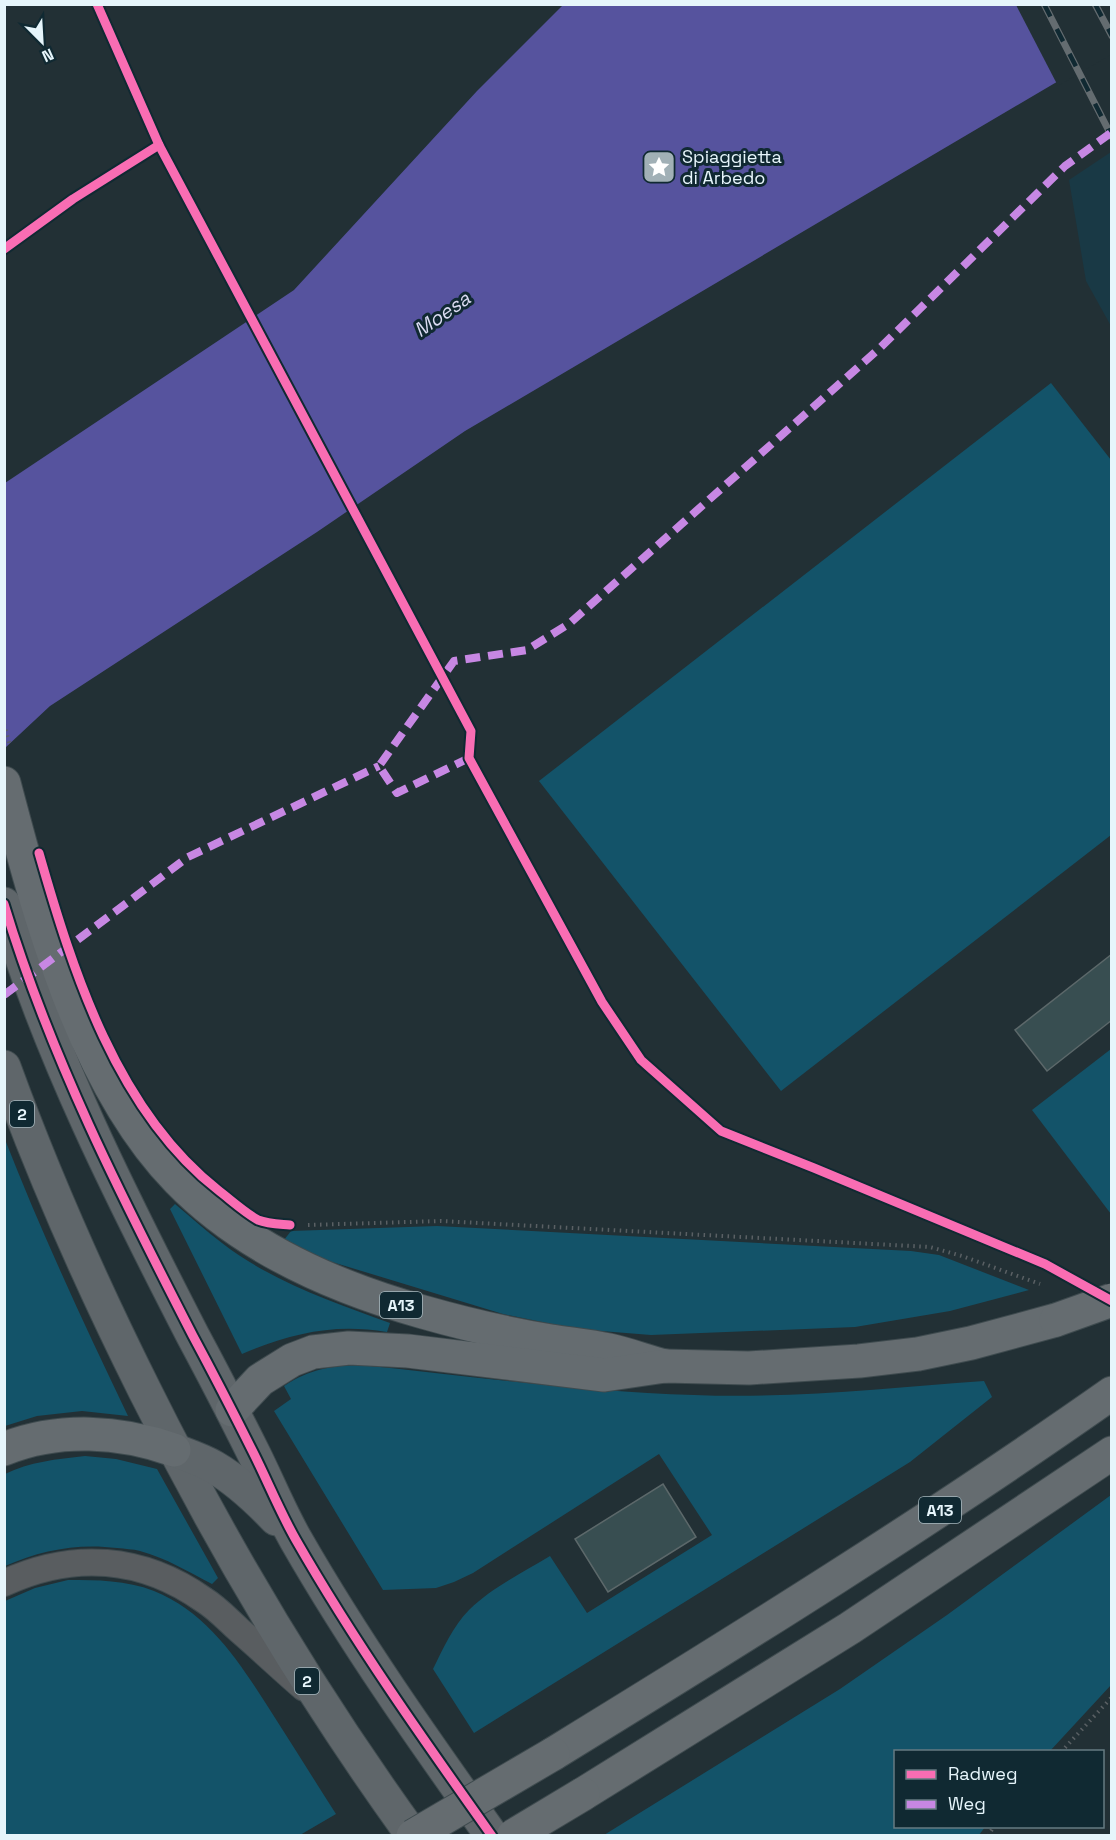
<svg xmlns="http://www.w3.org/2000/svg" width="1116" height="1840" font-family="'Space Grotesk',sans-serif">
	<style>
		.built { fill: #193945 }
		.green { fill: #135369 }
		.water { fill: #56539e }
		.pier { fill: #223035 }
		.building { fill: #384e51; stroke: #5c686a; stroke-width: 1.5 }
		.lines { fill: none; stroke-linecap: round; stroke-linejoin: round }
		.service-casing { stroke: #3f4b4f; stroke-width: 28 }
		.primary-casing { stroke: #3f4b4f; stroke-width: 35 }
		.motorway-casing { stroke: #3f4b4f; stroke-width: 35 }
		.path { stroke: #5a6064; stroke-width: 4; stroke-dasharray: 1.5 4.5; stroke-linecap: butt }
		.service { stroke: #595d60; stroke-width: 26 }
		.primary { stroke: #5f666a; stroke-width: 33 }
		.motorway { stroke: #656c70; stroke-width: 33 }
		.rail-casing { stroke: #646c70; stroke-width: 7 }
		.rail { stroke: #102932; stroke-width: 4.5; stroke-dasharray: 14; stroke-linecap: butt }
		.motorway-bridge-casing { stroke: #3f4b4f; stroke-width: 35; stroke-linecap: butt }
		.motorway-bridge { stroke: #656c70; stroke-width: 33 }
		.quiet { stroke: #c787e3; stroke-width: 8; stroke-dasharray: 15 8; stroke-linecap: butt }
		.cycleway-casing { stroke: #102932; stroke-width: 13 }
		.cycleway { stroke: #f96db3; stroke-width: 9 }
		.labels { text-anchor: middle; stroke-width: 6; stroke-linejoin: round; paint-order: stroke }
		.shield { fill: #102932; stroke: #a6b8bf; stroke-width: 1.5 }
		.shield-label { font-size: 16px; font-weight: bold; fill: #e6f5fb }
		.poi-label { font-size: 18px; fill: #e6f5fb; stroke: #102932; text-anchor: start }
		.water-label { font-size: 20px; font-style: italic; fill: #dadbf2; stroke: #102932 }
	</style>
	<rect width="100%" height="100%" fill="#223035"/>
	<polygon class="built" points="1111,152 1111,326 1086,281 1069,180"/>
	<g class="green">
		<polygon points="1051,383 1111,460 1111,835 781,1091 539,781"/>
		<polygon points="1111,1049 1111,1214 1032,1110"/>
		<path d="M4 1137C41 1232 84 1324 128 1416L82 1411 37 1416 5 1426Z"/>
		<path d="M175 1204C191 1217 206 1231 222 1243 271 1281 332 1302 390 1323L387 1332C334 1323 292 1333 242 1354L170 1209Z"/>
		<polygon points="437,1226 911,1251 939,1255 1029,1290 950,1311 855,1327 651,1335 576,1329 503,1314 319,1258 284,1240 291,1231"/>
		<path d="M360 1365C471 1376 583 1392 694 1395 791 1399 888 1388 984 1381L992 1397 910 1462 474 1733 433 1669C443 1649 453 1626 469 1610 491 1588 524 1572 550 1556L587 1613 712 1535 659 1454 473 1573 454 1582 436 1588 383 1590 274 1411 291 1399 284 1386C310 1369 330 1366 360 1365Z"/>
		<path d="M85 1456 116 1459 157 1469 218 1578 212 1584C189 1572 166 1558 140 1551 133 1549 125 1549 117 1548 78 1543 41 1550 5 1566V1474C29 1462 57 1459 85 1456Z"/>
		<polygon points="1111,1495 1111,1685 1050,1751 896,1752 896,1826 985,1827 979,1835 604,1835 840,1689 947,1615"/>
		<path d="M68 1580C97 1580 126 1580 154 1591 213 1615 244 1670 277 1721 297 1752 316 1783 336 1814L300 1835H5V1601L35 1588Z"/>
	</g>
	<polygon class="water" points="563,5 1111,5 1111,50 465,431 317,532 50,706 5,748 5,483 294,290 477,91"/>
	<polygon class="pier" points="1016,5 1111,5 1112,54 1058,86"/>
	<g class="building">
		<polygon points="1112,954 1112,1020 1047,1071 1015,1030"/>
		<polygon points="663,1484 696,1537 608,1592 575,1539"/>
	</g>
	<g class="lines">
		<g class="service-casing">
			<path id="service" d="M4 1583C73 1551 142 1556 204 1600 217 1608 228 1620 239 1630 261 1649 282 1669 304 1688"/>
		</g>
		<g class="primary-casing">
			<g id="primary">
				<path d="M4 904C50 1056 121 1196 193 1336 214 1375 234 1414 254 1454 268 1482 280 1512 296 1540 355 1643 423 1739 492 1836"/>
				<path d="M4 1067C44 1177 92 1285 145 1391 222 1546 311 1695 413 1836"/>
				<path d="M174 1450C187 1455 202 1460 214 1467 238 1481 257 1499 276 1519"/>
			</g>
		</g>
		<g class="motorway-casing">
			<g id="motorway">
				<path d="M4 783C38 912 83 1083 178 1180 243 1247 334 1287 423 1312 465 1324 508 1334 551 1341 570 1344 590 1346 609 1350 627 1354 646 1361 665 1366"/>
				<polyline points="232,1410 260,1380 292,1360 313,1352 349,1348 408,1351 604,1375 665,1366 749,1368 859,1361 918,1354 971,1343 1056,1320"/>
				<path d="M4 1449C59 1427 120 1431 174 1450"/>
				<path d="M553 1754C742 1638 930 1521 1112 1393"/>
				<polyline points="583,1794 850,1628 1112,1453"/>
			</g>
		</g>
		<g class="path">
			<polyline points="4,724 10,746"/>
			<polyline points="308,1225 441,1221 930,1247 962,1256 1040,1284"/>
			<polyline points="1061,1752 1112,1697"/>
			<polyline points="988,1836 994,1826"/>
		</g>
		<use href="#service" class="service"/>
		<use href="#primary" class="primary"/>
		<use href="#motorway" class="motorway"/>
		<g class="rail-casing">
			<g id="rail">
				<polyline points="1044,4 1112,137"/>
				<polyline points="1095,4 1112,36"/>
			</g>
		</g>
		<use href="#rail" class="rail"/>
		<g class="motorway-bridge-casing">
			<g id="motorway-bridge">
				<polyline points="1056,1320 1112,1300"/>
				<polyline points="413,1836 553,1754"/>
				<polyline points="513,1836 583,1794"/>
			</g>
		</g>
		<use href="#motorway-bridge" class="motorway-bridge"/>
		<g class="quiet">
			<polyline points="469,758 397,793 379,766 454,661 527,650 570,623 881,347 1065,166 1112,132"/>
			<polyline points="4,995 188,857 379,766"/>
		</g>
		<g class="cycleway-casing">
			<g id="cycleway">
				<polyline points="97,4 159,145 471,731 469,758 602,1002 641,1060 721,1131 814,1168 1045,1264 1112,1301"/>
				<polyline points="4,249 73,199 159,145"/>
				<path d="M39 853C73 972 117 1111 218 1190 231 1200 244 1212 258 1220 268 1224 279 1224 290 1225"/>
				<path d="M4 904C50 1056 121 1196 193 1336 214 1375 234 1414 254 1454 268 1482 280 1512 296 1540 355 1643 423 1739 492 1836"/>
			</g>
		</g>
		<use href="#cycleway" class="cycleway"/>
	</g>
	<defs>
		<g id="sight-square" transform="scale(1.725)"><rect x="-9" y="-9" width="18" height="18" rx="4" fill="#a1b0b6" stroke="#102932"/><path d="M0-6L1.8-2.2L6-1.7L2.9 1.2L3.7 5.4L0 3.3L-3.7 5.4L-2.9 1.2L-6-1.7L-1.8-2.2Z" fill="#fff"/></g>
	</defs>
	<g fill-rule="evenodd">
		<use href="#sight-square" x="659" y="167"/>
	</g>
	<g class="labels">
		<g class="shield">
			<rect x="10" y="1101" width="24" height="26" rx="4.5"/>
			<rect x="380" y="1292" width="42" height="26" rx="4.5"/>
			<rect x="919" y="1497" width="42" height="26" rx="4.5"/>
			<rect x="295" y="1668" width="24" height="26" rx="4.5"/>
		</g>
		<g class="shield-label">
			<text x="22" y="1120">2</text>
			<text x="401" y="1311">A13</text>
			<text x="940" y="1516">A13</text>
			<text x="307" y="1687">2</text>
		</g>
		<g class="poi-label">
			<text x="682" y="163">Spiaggietta<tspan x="682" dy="21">di Arbedo</tspan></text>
		</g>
		<g class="water-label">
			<text transform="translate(442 314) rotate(-35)" y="7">Moesa</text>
		</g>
	</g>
	<rect width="1116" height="1840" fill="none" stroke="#e6f5fb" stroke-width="12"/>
	<rect x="894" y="1750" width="210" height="78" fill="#102932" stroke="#667b82" stroke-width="1.5"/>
	<rect x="906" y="1770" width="30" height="9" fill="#f96db3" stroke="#667b82" stroke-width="1.5"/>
	<text x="948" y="1780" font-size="18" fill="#e6f5fb">Radweg</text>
	<rect x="906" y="1800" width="30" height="9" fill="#c787e3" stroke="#667b82" stroke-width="1.5"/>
	<text x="948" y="1810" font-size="18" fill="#e6f5fb">Weg</text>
	<g transform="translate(42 42) rotate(156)" stroke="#102932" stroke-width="4.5" paint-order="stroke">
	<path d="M0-4.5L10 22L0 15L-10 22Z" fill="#e6f5fb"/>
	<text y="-9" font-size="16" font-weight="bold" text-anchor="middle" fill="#e6f5fb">N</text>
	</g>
</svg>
